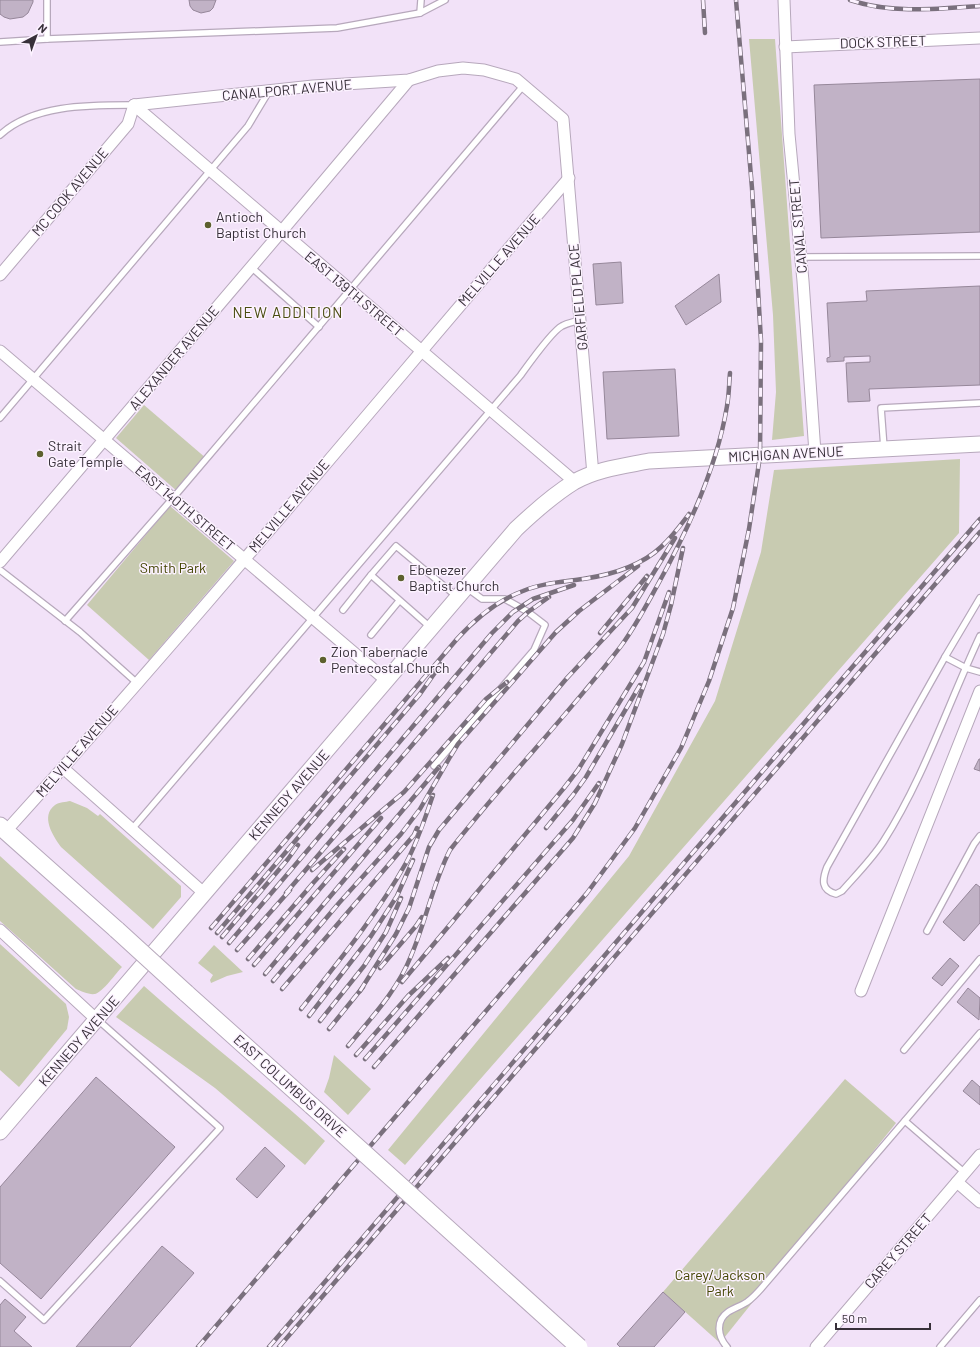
<svg xmlns="http://www.w3.org/2000/svg" width="980" height="1347" font-family="Barlow,sans-serif">
	<style>
		.green { fill: #c8cbb1 }
		.building { fill: #c1b2c6; stroke: #96879a }
		.lines { fill: none; stroke-linecap: round; stroke-linejoin: round }
		.lane-casing { stroke: #b7a8bc; stroke-width: 8 }
		.street-casing { stroke: #b7a8bc; stroke-width: 13 }
		.secondary-casing { stroke: #b7a8bc; stroke-width: 17 }
		.primary-casing { stroke: #b7a8bc; stroke-width: 19 }
		.lane { stroke: #fff; stroke-width: 5.5 }
		.street { stroke: #fff; stroke-width: 11 }
		.secondary { stroke: #fff; stroke-width: 15 }
		.primary { stroke: #fff; stroke-width: 17 }
		.rail-casing { stroke: #7a707d; stroke-width: 4.5 }
		.rail { stroke: #fcf2ff; stroke-width: 3; stroke-dasharray: 9; stroke-linecap: butt }
		.primary-bridge-casing { stroke: #b7a8bc; stroke-width: 19; stroke-linecap: butt }
		.primary-bridge { stroke: #fff; stroke-width: 17 }
		.poi-dot { fill: #5d602e; stroke: #fcf2ff; stroke-width: 1.5 }
		.labels { text-anchor: middle; stroke-width: 3; stroke-linejoin: round; paint-order: stroke }
		.street-label { font-size: 14px; fill: #373039; stroke: #fcf2ff }
		.poi-label { font-size: 14px; fill: #373039; stroke: #fcf2ff; text-anchor: start }
		.park-label { font-size: 14px; fill: #424400; stroke: #fcf2ff }
		.neighbourhood-label { font-size: 15px; letter-spacing: 1px; fill: #4a4d10; stroke: #fcf2ff }
	</style>
	<rect width="100%" height="100%" fill="#f2e2f8"/>
	<g class="green">
		<polygon points="749,39 775,39 804,436 772,440 776,392 773,315"/>
		<polygon points="144,405 207,459 178,492 116,438"/>
		<polygon points="960,459 959,533 405,1165 388,1150 629,856 715,701 761,552 774,470"/>
		<polygon points="170,506 234,561 149,660 87,605"/>
		<path d="M70 801 87 808 98 816 100 814 181 886V897L153 929 61 847C53 836 40 816 55 805 59 802 66 802 70 801Z"/>
		<path d="M0 856 122 967C116 973 103 992 95 994 89 995 81 991 76 989L0 921Z"/>
		<polygon points="0,944 66,1004 69,1017 67,1029 19,1087 0,1070"/>
		<polygon points="214,945 243,972 227,976 211,983 210,980 213,975 198,963"/>
		<path d="M144 986C203 1039 267 1087 325 1141L305 1165 215 1088 116 1017Z"/>
		<polygon points="334,1055 371,1089 348,1115 324,1092 329,1078"/>
		<polygon points="845,1079 896,1123 720,1343 663,1292"/>
	</g>
	<g class="building">
		<polygon points="0,0 33,0 33,2 28,13 23,17 10,19 4,17 0,14"/>
		<polygon points="189,0 216,0 213,8 210,11 201,13 193,10 190,6"/>
		<polygon points="980,79 980,232 821,238 814,85"/>
		<polygon points="621,262 623,303 596,305 593,264"/>
		<polygon points="719,274 721,302 686,325 675,306"/>
		<polygon points="980,286 980,385 869,389 870,401 848,402 846,363 870,362 870,356 844,357 844,361 827,362 827,358 830,357 827,303 867,301 866,291"/>
		<polygon points="675,369 679,436 607,439 603,372"/>
		<polygon points="979,759 980,759 980,771 974,769"/>
		<polygon points="976,884 980,887 980,923 964,941 943,922"/>
		<polygon points="950,958 959,966 942,986 932,978"/>
		<polygon points="968,988 980,998 979,1020 957,1002"/>
		<polygon points="96,1077 175,1147 41,1299 0,1263 0,1187"/>
		<polygon points="972,1080 980,1087 980,1105 963,1091"/>
		<polygon points="265,1147 285,1166 257,1198 236,1179"/>
		<polygon points="162,1246 194,1273 130,1347 76,1347"/>
		<polygon points="663,1292 685,1312 654,1347 620,1347 617,1344"/>
		<polygon points="5,1299 26,1317 14,1331 32,1347 0,1347 0,1305"/>
	</g>
	<g class="lines">
		<g class="lane-casing">
			<g id="lane">
				<polyline points="47,0 47,39"/>
				<polyline points="420,13 421,0"/>
				<polyline points="0,42 47,39 337,28 420,13 445,0"/>
				<path d="M0 135C33 104 91 105 134 105"/>
				<polyline points="801,257 980,256"/>
				<polyline points="251,267 319,327"/>
				<polyline points="0,418 248,126 269,91"/>
				<polyline points="884,448 881,408 980,403"/>
				<polyline points="0,570 80,632 137,683"/>
				<polyline points="371,575 396,546 456,596"/>
				<polyline points="343,610 371,575 430,627"/>
				<polyline points="65,621 173,498 524,85"/>
				<polyline points="371,635 399,601"/>
				<path d="M980 636C948 704 924 778 883 842 872 859 856 875 842 891L836 894C821 890 822 880 827 867L945 657 966 668 980 672"/>
				<polyline points="945,657 980,598"/>
				<polyline points="434,766 534,650 545,625 528,612 505,599 482,599 467,588"/>
				<path d="M132 829 520 376C528 365 552 331 562 326 567 323 574 322 580 320"/>
				<polyline points="927,931 974,844 980,836"/>
				<polyline points="904,1050 980,959"/>
				<polyline points="905,1121 965,1173"/>
				<polyline points="0,1281 44,1320 220,1128 98,1020"/>
				<path d="M727 1347C718 1337 715 1321 728 1312 734 1308 741 1306 747 1302 754 1297 760 1290 765 1284L980 1033"/>
				<polyline points="940,1347 980,1300"/>
			</g>
		</g>
		<g class="street-casing">
			<g id="street">
				<polyline points="784,0 789,134 803,281 815,453"/>
				<polyline points="785,47 980,38"/>
				<polyline points="134,105 313,86 409,80 438,71 463,68 484,70 516,79 563,119 593,475"/>
				<polyline points="134,105 575,482"/>
				<polyline points="0,275 128,124 134,105"/>
				<polyline points="0,351 387,681"/>
				<polyline points="0,562 281,232 409,80"/>
				<polyline points="63,768 205,894"/>
				<path d="M6 831C199 618 382 396 569 178"/>
				<polyline points="0,930 97,1020"/>
				<polyline points="861,991 980,691"/>
				<polyline points="957,1182 980,1202"/>
				<polyline points="816,1347 980,1155"/>
			</g>
		</g>
		<g class="secondary-casing">
			<path id="secondary" d="M0 1132 516 529C534 512 553 495 574 482 597 469 624 466 649 461L980 444"/>
		</g>
		<g class="primary-casing">
			<g id="primary">
				<polyline points="0,826 117,930"/>
				<polyline points="186,993 312,1106"/>
			</g>
		</g>
		<use href="#lane" class="lane"/>
		<use href="#street" class="street"/>
		<use href="#secondary" class="secondary"/>
		<use href="#primary" class="primary"/>
		<g class="rail-casing">
			<g id="rail">
				<polyline points="703,0 705,33"/>
				<path d="M850 0C892 14 937 9 980 6"/>
				<polyline points="600,633 647,576"/>
				<polyline points="546,828 573,795 586,777 640,685"/>
				<polyline points="312,870 404,792 486,699 507,682"/>
				<polyline points="286,893 518,621 528,612 549,597"/>
				<path d="M211 928 457 639C476 618 496 601 523 591 542 583 563 582 583 579 610 575 641 566 661 547 672 537 680 526 689 514"/>
				<polyline points="217,933 420,694 441,664"/>
				<polyline points="222,937 288,859 298,845"/>
				<polyline points="229,943 492,633 513,612 533,599 574,585"/>
				<polyline points="237,950 290,890"/>
				<polyline points="248,959 314,882 344,849"/>
				<polyline points="254,965 381,818"/>
				<polyline points="380,968 416,926 422,917"/>
				<polyline points="265,974 439,767"/>
				<polyline points="273,981 339,903 401,834 420,809 450,757 458,744 556,632 579,611 638,566"/>
				<polyline points="402,982 564,788 578,770 644,662 669,592"/>
				<polyline points="282,989 414,835 417,828"/>
				<polyline points="360,991 396,934 409,908 429,847 439,830 567,678 632,608 675,538"/>
				<path d="M301 1009C338 962 377 915 406 863 418 841 425 818 433 795"/>
				<polyline points="309,1016 371,936 397,896 413,860"/>
				<polyline points="320,1021 364,966 386,932 401,898"/>
				<polyline points="329,1029 363,987"/>
				<path d="M348 1046C371 1018 397 991 411 956 426 921 433 883 450 850 505 780 567 716 621 646 635 627 646 606 657 586 687 532 717 468 727 406 729 396 729 384 730 373"/>
				<polyline points="356,1055 408,996 448,958"/>
				<polyline points="365,1059 573,820 599,783"/>
				<polyline points="374,1067 573,838 595,803 622,744 663,634 671,605 683,548"/>
				<polyline points="198,1347 587,893 635,828 681,748 709,681 733,608 749,529 760,456 761,341 752,188 736,0"/>
				<polyline points="269,1347 773,759 980,519"/>
				<polyline points="279,1347 980,532"/>
			</g>
		</g>
		<use href="#rail" class="rail"/>
		<g class="primary-bridge-casing">
			<g id="primary-bridge">
				<polyline points="117,930 186,993"/>
				<polyline points="312,1106 579,1347"/>
			</g>
		</g>
		<use href="#primary-bridge" class="primary-bridge"/>
	</g>
	<g class="poi-dot">
		<circle cx="208" cy="225" r="4"/>
		<circle cx="40" cy="454" r="4"/>
		<circle cx="401" cy="578" r="4"/>
		<circle cx="323" cy="660" r="4"/>
	</g>
	<g class="labels">
		<g class="street-label">
			<text transform="translate(883 42) rotate(-2)" y="5">DOCK STREET</text>
			<text transform="translate(287 90) rotate(-5)" y="5">CANALPORT AVENUE</text>
			<text transform="translate(70 192) rotate(-50)" y="5">MC COOK AVENUE</text>
			<text transform="translate(798 226) rotate(-95)" y="5">CANAL STREET</text>
			<text transform="translate(499 260) rotate(-49)" y="5">MELVILLE AVENUE</text>
			<text transform="translate(354 294) rotate(40)" y="5">EAST 139TH STREET</text>
			<text transform="translate(578 297) rotate(-95)" y="5">GARFIELD PLACE</text>
			<text transform="translate(174 358) rotate(-50)" y="5">ALEXANDER AVENUE</text>
			<text transform="translate(786 454) rotate(-3)" y="5">MICHIGAN AVENUE</text>
			<text transform="translate(289 506) rotate(-50)" y="5">MELVILLE AVENUE</text>
			<text transform="translate(185 508) rotate(40)" y="5">EAST 140TH STREET</text>
			<text transform="translate(77 751) rotate(-49)" y="5">MELVILLE AVENUE</text>
			<text transform="translate(289 795) rotate(-49)" y="5">KENNEDY AVENUE</text>
			<text transform="translate(79 1041) rotate(-49)" y="5">KENNEDY AVENUE</text>
			<text transform="translate(290 1086) rotate(42)" y="5">EAST COLUMBUS DRIVE</text>
			<text transform="translate(898 1251) rotate(-49)" y="5">CAREY STREET</text>
		</g>
		<g class="poi-label">
			<text x="216" y="222">Antioch<tspan x="216" dy="16">Baptist Church</tspan></text>
			<text x="48" y="451">Strait<tspan x="48" dy="16">Gate Temple</tspan></text>
			<text x="409" y="575">Ebenezer<tspan x="409" dy="16">Baptist Church</tspan></text>
			<text x="331" y="657">Zion Tabernacle<tspan x="331" dy="16">Pentecostal Church</tspan></text>
		</g>
		<g class="park-label">
			<text x="173" y="573">Smith Park</text>
			<text x="720" y="1280">Carey/Jackson<tspan x="720" dy="16">Park</tspan></text>
		</g>
		<g class="neighbourhood-label">
			<text x="288" y="318">NEW ADDITION</text>
		</g>
	</g>
	<g transform="translate(36 36) rotate(41)" stroke="#fcf2ff" stroke-width="3" paint-order="stroke">
	<path d="M0-3L7 15L0 10L-7 15Z" fill="#373039"/>
	<text y="-6" font-size="11" font-weight="bold" text-anchor="middle" fill="#373039">N</text>
	</g>
	<path d="M836 1323v6h94v-6" fill="none" stroke="#373039" stroke-width="2"/>
	<text x="842" y="1323" font-size="12" fill="#373039" stroke="#fcf2ff" stroke-width="3" paint-order="stroke">50 m</text>
</svg>
